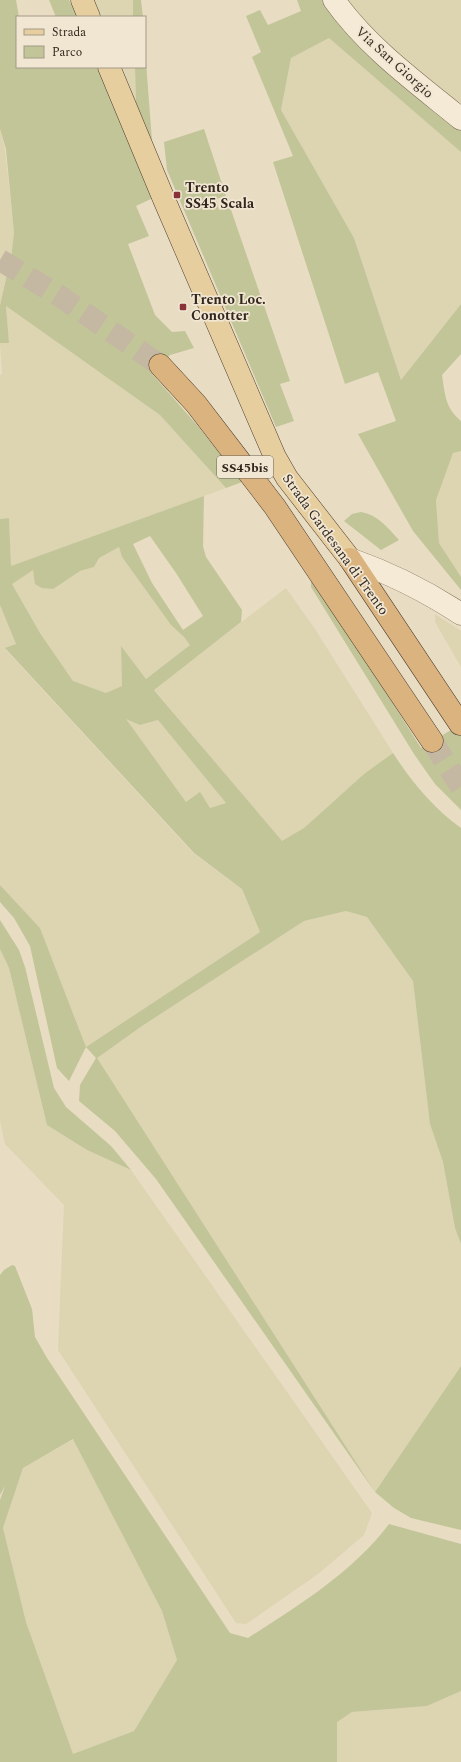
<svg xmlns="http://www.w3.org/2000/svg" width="461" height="1762" font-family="Spectral,serif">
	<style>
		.farmland { fill: #ddd4b1 }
		.green { fill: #c1c598; fill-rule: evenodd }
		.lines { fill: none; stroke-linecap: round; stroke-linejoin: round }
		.trunk-tunnel { stroke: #c4b8a2; stroke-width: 22; stroke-dasharray: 22 11; stroke-linecap: butt }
		.minor-casing { stroke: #806e5c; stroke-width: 23 }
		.tertiary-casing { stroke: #806e5c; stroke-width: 23 }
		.primary-casing { stroke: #4e3d30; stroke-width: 23 }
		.trunk-casing { stroke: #4e3d30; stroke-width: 23 }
		.minor { stroke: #f4ead5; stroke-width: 22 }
		.tertiary { stroke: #f4ead5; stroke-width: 22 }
		.primary { stroke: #e7ce9f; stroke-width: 22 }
		.trunk { stroke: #dab37e; stroke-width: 22 }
		.poi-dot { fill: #883337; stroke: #f0e6d1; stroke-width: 1.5 }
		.labels { text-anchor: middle; stroke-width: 3.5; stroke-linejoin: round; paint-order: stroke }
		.shield { fill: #f0e6d1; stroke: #6b6054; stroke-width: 1 }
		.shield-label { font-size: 13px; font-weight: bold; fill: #32271e }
		.street-label { font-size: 14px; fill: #32271e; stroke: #f0e6d1 }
		.poi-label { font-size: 14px; font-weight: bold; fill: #32271e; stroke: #f0e6d1; text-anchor: start }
	</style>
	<rect width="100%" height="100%" fill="#e8dcc3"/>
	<g class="farmland">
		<polygon points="94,0 133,0 133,17 101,17"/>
		<polygon points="347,0 461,0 461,109 421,77 372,29"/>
		<polygon points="329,38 461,152 461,304 401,380 354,238 281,110 291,58"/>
		<polygon points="122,67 135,67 136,103"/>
		<polygon points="0,129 5,149 14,233 11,258 0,305"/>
		<polygon points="6,306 160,415 226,488 11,566 9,518 0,519 0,375 2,374 0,343 9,343"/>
		<polygon points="461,451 461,577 439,543 436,499 453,453"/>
		<polygon points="119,547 122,557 171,625 184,637 190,645 146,679 121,647 122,686 106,693 73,681 40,633 12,584 33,569 72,575 80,571 94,567 99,558"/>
		<polygon points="286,588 315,629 393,753 364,774 304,828 282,842 154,689"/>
		<polygon points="0,605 16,644 5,649 193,853 242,889 260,932 86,1047 40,928 0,885"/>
		<polygon points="435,614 461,631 461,667 435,622"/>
		<polygon points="125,718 140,725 158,720 226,803 210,808 186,802"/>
		<polygon points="346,911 367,917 413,981 430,1124 443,1162 455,1228 461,1244 461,1366 375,1492 96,1058 142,1026 304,921"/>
		<polygon points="0,949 9,968 47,1125 87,1150 131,1170 372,1513 364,1535 318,1574 246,1624 236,1623 58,1350 64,1205 5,1144 0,1121"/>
		<polygon points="74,1439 162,1611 177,1660 134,1731 73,1754 26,1622 3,1528 23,1468"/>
		<polygon points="461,1691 461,1762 337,1762 337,1721 352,1712 427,1706"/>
	</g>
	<g class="green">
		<polygon points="0,0 16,0 19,17 17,17 17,67 98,67 153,198 136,206 149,236 128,244 155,315 172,332 185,331 194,348 170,355 152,374 197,425 242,482 226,488 160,415 6,306 9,343 0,343 0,305 11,258 14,233 6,149 0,129"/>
		<polygon points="49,0 69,0 77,17 56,17"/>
		<polygon points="133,0 141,0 143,17 133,17"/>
		<path d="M297 0H325L461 129V152L329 38 291 58 281 110 354 238 401 380 461 304V354L442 375C445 394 445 408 461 421V451L453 453 436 500 439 543 461 577V590L413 531 358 434 396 421 378 372 345 384 273 162 293 156 252 57 261 52 246 16 260 10 268 25 301 11Z"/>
		<polygon points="145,49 152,141 136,103 135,67 145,67"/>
		<polygon points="204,129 226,196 216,199 219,210 230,207 290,381 280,384 294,421 276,427 167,170 164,142"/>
		<path d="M204 496 203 546 206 557 242 610 241 622 154 690 282 841 304 828 364 774 393 753C411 781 433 808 461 828V1244L455 1228 443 1162 430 1124 413 981 367 917 346 911 304 921 142 1026 97 1058 375 1492 461 1366V1530L411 1518 394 1508 375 1492 156 1179 115 1131 79 1101 80 1085 96 1058 86 1047 69 1081 57 1068 30 946 14 918 0 902V885L40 928 86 1047 260 932 242 889 194 853 5 648 16 644 0 605V519L9 518 11 566ZM150 536 176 573 203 616 183 630 152 583 133 544ZM119 547 122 557 171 625 184 637 190 645 146 679 121 646 122 686 106 693 73 681 40 633 12 584 33 570 35 584 42 588 53 589 80 571 94 567 99 558ZM126 719 140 725 158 720 226 803 210 808 200 792 186 802Z"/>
		<path d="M361 512C378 515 387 527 399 540L381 550 344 521 352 514Z"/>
		<polygon points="311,581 364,658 421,748 461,724 461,810 435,784 414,754 311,587"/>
		<polygon points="0,920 19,950 25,967 54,1088 66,1107 111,1146 131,1170 87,1150 47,1125 9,968 0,949"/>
		<path d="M12 1265 15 1266 32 1309 35 1337 47 1358 230 1633 248 1638C299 1605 352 1573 389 1524L461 1544V1691L427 1706 352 1712 337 1722V1762H0V1500L5 1486 0 1495V1275L4 1270ZM73 1439 162 1611 177 1660 134 1731 73 1754 26 1622 3 1528 23 1468Z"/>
	</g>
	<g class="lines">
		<g class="trunk-tunnel">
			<polyline points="0,260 61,297 160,365"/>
			<polyline points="432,741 461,787"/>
		</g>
		<g class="minor-casing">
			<path id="minor" d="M334 0C367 47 417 83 461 119"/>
		</g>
		<g class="tertiary-casing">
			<path id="tertiary" d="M350 559C390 573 426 591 461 614"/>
		</g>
		<g class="primary-casing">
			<g id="primary">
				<polyline points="82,0 89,17"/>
				<polyline points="109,67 163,197 275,457 287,478 350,559"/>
			</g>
		</g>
		<g class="trunk-casing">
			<g id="trunk">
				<polyline points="160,365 196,404 275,507 432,741"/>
				<polyline points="350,559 460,724"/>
			</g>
		</g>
		<use href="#minor" class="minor"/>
		<use href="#tertiary" class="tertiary"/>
		<use href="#primary" class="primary"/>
		<use href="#trunk" class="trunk"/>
	</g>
	<g class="poi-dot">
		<rect x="173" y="191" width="8" height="8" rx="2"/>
		<rect x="179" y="303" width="8" height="8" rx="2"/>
	</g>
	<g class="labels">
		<rect class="shield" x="217" y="456" width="56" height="22" rx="3"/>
		<g class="shield-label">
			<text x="245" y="472">SS45bis</text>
		</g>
		<g class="street-label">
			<text transform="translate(395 62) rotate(42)" y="5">Via San Giorgio</text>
			<text transform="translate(336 544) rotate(54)" y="5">Strada Gardesana di Trento</text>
		</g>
		<g class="poi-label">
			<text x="185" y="192">Trento<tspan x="185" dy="16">SS45 Scala</tspan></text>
			<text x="191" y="304">Trento Loc.<tspan x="191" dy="16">Conotter</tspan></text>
		</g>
	</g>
	<rect x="16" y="16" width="130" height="52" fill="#f0e6d1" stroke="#a49a89"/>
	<rect x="24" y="29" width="20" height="6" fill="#e7ce9f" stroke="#a49a89"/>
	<text x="52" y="36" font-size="12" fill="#32271e">Strada</text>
	<rect x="24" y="46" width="20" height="12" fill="#c1c598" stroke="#a49a89"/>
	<text x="52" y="56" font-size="12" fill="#32271e">Parco</text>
</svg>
